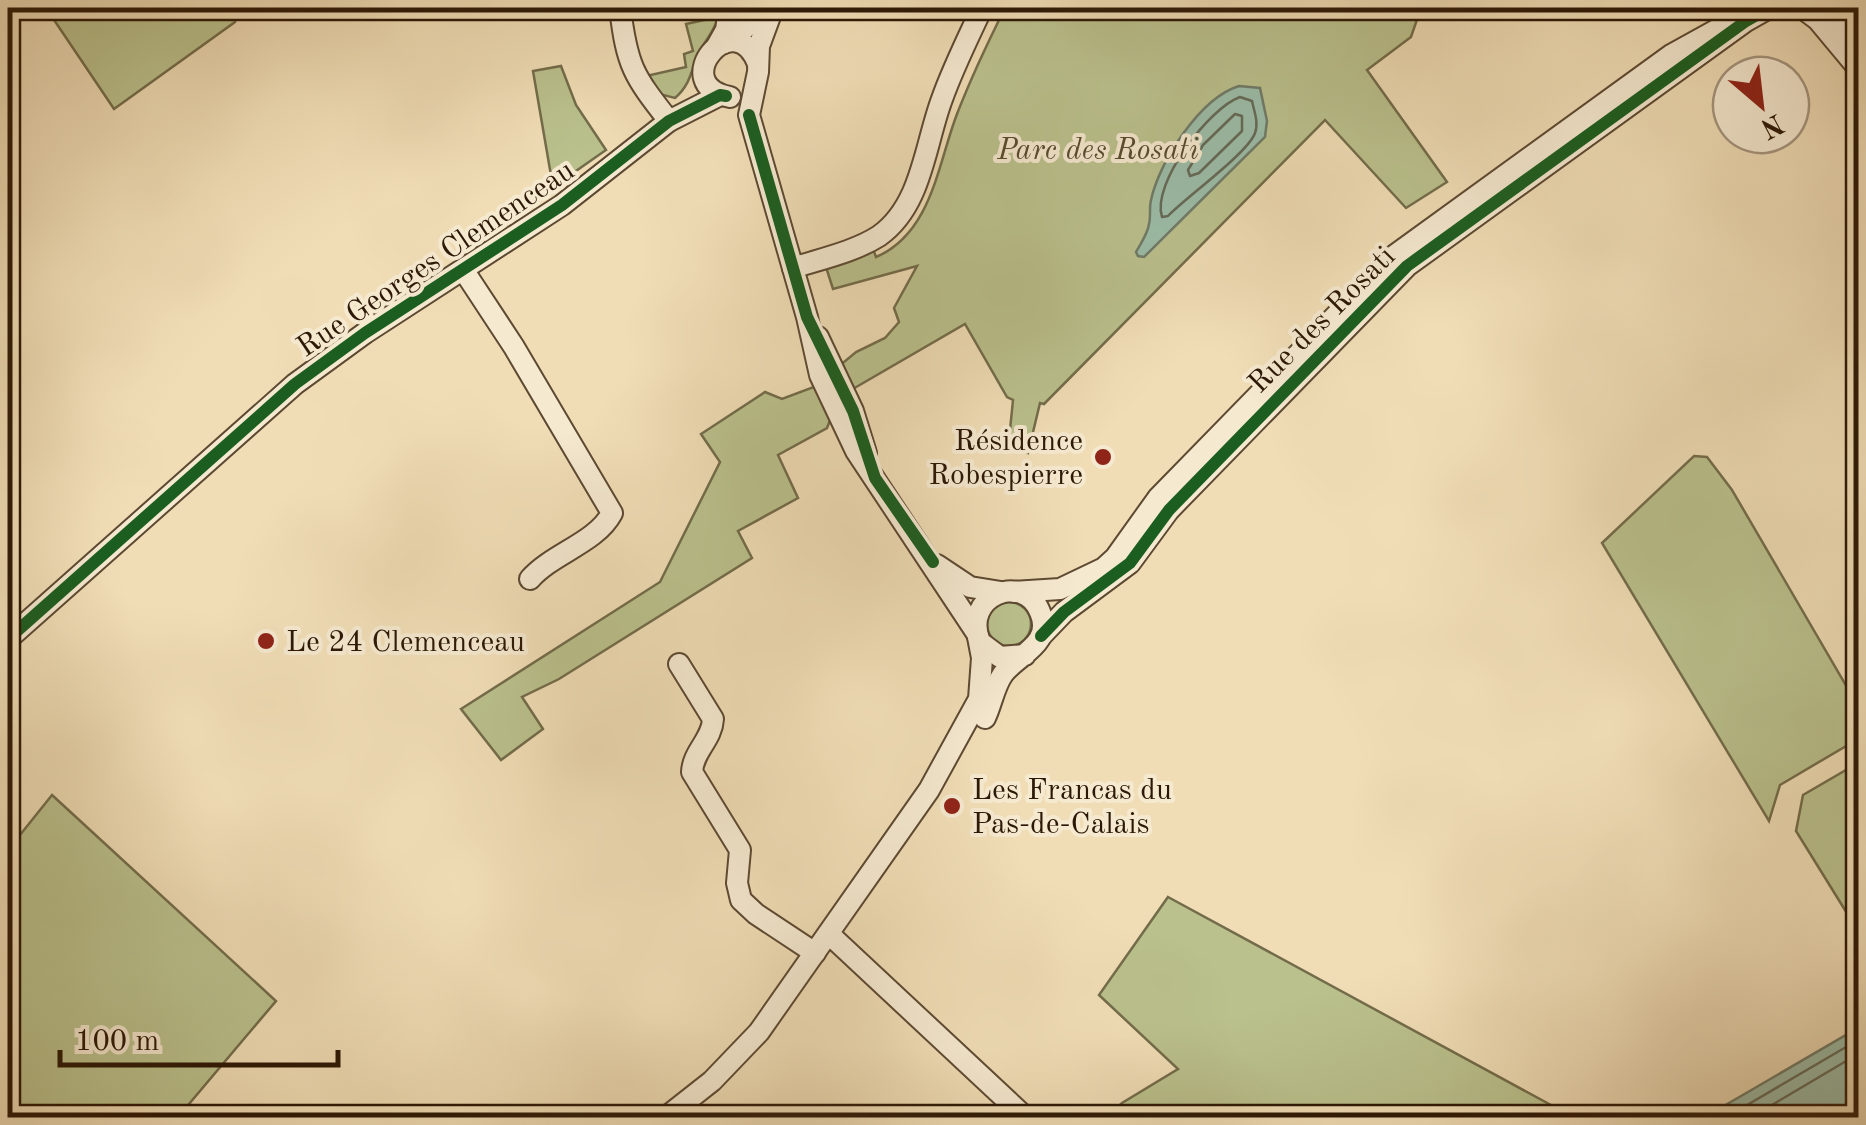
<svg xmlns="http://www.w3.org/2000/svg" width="1866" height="1125" font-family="'Old Standard TT',serif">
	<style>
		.green { fill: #bac18d; stroke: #736c4a; stroke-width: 2.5 }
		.water { fill: #9bbda9; stroke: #6f7b68; stroke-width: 2.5 }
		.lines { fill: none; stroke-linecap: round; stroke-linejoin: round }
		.shore { stroke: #646a58; stroke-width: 2.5 }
		.minor-casing { stroke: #5d4932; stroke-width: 24 }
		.minor { stroke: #f5e9d0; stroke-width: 20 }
		.cycleway-casing { stroke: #f5e9d0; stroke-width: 19 }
		.cycleway { stroke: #1b5e20; stroke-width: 12 }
		.poi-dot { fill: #8f2418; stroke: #f5e9d0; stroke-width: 4 }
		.labels { text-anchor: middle; stroke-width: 8; stroke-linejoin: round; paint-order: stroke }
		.park-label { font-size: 30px; font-style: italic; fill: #574b2e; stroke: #f5e9d0 }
		.street-label { font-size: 30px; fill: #2c1806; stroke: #f5e9d0 }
		.poi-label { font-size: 30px; fill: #2c1806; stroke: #f5e9d0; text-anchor: start }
	</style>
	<rect width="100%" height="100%" fill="#f0ddb6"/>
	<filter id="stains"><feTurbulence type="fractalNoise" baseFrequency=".002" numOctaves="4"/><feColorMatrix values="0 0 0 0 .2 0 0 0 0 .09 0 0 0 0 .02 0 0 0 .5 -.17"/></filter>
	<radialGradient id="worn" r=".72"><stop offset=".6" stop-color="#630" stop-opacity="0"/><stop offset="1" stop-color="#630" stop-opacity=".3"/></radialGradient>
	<g class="green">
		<polygon points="46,8 237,8 235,22 114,109"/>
		<path d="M1005 8H1421L1411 37 1367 70 1447 182 1406 208 1325 120 1044 404 1040 403 1028 453 1008 450 1013 400 1007 397 965 324 839 397 827 428 778 455 798 498 738 531 752 558 559 679 522 697 543 729 501 760 461 709 660 582 720 462 701 434 765 392 782 399 814 387 856 352 885 338 899 322 894 308 917 266 833 289 825 264 873 249 876 257C932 233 938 163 957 114 971 78 988 42 1005 8Z"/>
		<path d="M718 17C714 33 705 40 698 54 691 72 690 85 675 98L659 94 646 76 686 67 684 54 693 51 686 24Z"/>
		<polygon points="561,66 576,105 606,150 553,187 533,71"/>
		<polygon points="1694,456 1707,457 1732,490 1858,706 1858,739 1780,785 1769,821 1602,543"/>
		<circle cx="1009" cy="624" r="22"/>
		<polygon points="1858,763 1858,931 1796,831 1803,795"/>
		<polygon points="52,795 276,1001 178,1117 8,1117 8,850"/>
		<polygon points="1168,897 1573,1117 1107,1117 1122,1103 1178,1069 1099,995"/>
	</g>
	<g class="water">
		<path d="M1239 86 1260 88 1267 121 1265 137 1144 257 1138 256 1136 252C1141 243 1148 233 1149 224 1151 216 1149 208 1151 200 1159 162 1200 98 1239 86Z"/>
		<polygon points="1858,1028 1858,1117 1705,1117"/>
	</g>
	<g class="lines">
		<g class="shore">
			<path d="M1240 97 1252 101C1254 111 1259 123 1255 133 1248 153 1185 198 1168 216L1162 217C1151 184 1209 108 1240 97Z"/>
			<polygon points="1235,114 1242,116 1242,131 1199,173 1190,176 1188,170 1203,145"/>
			<polyline points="1725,1118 1858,1040"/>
			<polyline points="1750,1118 1858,1054"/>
		</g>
		<g class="minor-casing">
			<g id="minor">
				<path d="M620 8C627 66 633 75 669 121"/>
				<polyline points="773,8 759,46 758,72 749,115 807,317 820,375 856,451 976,632"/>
				<polyline points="1802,8 1818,20 1858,68"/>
				<polyline points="1838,8 1854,55"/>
				<polyline points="724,43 745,28 763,8"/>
				<polyline points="717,46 726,30 729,8"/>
				<path d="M730 97C666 85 734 2 758 64"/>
				<path d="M793 268C820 259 854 252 879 236 922 206 925 144 942 99 953 68 968 38 982 8"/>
				<path d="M464 271 514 347 612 513C596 543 553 553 530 579"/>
				<polyline points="818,337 853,411 866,453"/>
				<polyline points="937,565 970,587 1001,592"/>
				<polyline points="1014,592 1060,589 1104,568 1115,558 1158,498 1395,255 1671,55 1718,29 1737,8"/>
				<polyline points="1041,636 1064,612 1130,563 1169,510 1407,266 1746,21 1769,8"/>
				<polyline points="8,639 295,384 365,333 562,205 669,121 720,95"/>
				<path d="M679 664 713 719C712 740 693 751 692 772L740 850 737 883 741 900 756 914 815 953"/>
				<path d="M985 718C992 703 994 687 1003 674 1018 654 1054 644 1040 612 1024 571 961 596 980 642L1000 657 1025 655"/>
				<polyline points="829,934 1026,1118"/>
				<polyline points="665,1118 712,1081 759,1032 929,790 979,699 982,658 978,637"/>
			</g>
		</g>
		<use href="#minor" class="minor"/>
		<g class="cycleway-casing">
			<g id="cycleway">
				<polyline points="749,115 807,317 853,411 875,478 933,562"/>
				<polyline points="1041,636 1064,612 1130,563 1169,510 1407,266 1746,21 1769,8"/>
				<polyline points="8,639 295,384 365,333 562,205 669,121 720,95 726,96"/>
			</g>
		</g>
		<use href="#cycleway" class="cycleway"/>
	</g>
	<g class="poi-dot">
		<circle cx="1103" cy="457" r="10"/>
		<circle cx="266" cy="641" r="10"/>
		<circle cx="952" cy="806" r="10"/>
	</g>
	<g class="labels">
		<g class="park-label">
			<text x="1098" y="159">Parc des Rosati</text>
		</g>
		<g class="street-label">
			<text transform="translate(435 258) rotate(-34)" y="10">Rue Georges Clemenceau</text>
			<text transform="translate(1321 319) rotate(-45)" y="10">Rue des Rosati</text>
		</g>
		<g class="poi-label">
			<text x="1083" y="450" text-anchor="end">Résidence<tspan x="1083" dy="34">Robespierre</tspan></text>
			<text x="286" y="651">Le 24 Clemenceau</text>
			<text x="972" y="799">Les Francas du<tspan x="972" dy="34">Pas-de-Calais</tspan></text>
		</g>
	</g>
	<rect width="1866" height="1125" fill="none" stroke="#f0ddb6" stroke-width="40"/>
	<rect x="10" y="10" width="1846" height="1105" fill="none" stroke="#2c1806" stroke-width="5"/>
	<rect x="20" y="20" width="1826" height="1085" fill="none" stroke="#2c1806" stroke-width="2.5"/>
	<g transform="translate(1761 105) rotate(152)"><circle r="48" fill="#f5e9d0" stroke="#a5957f" stroke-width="2.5"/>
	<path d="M0-8L18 38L0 25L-18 38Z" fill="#8f2418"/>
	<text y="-15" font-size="28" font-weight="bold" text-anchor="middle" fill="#2c1806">N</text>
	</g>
	<path d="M60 1050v15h278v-15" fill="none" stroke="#2c1806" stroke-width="5"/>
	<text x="75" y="1050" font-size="30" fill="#2c1806" stroke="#f5e9d0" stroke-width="8" paint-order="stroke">100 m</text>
	<rect width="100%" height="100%" filter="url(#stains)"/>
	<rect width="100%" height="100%" fill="url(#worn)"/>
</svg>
